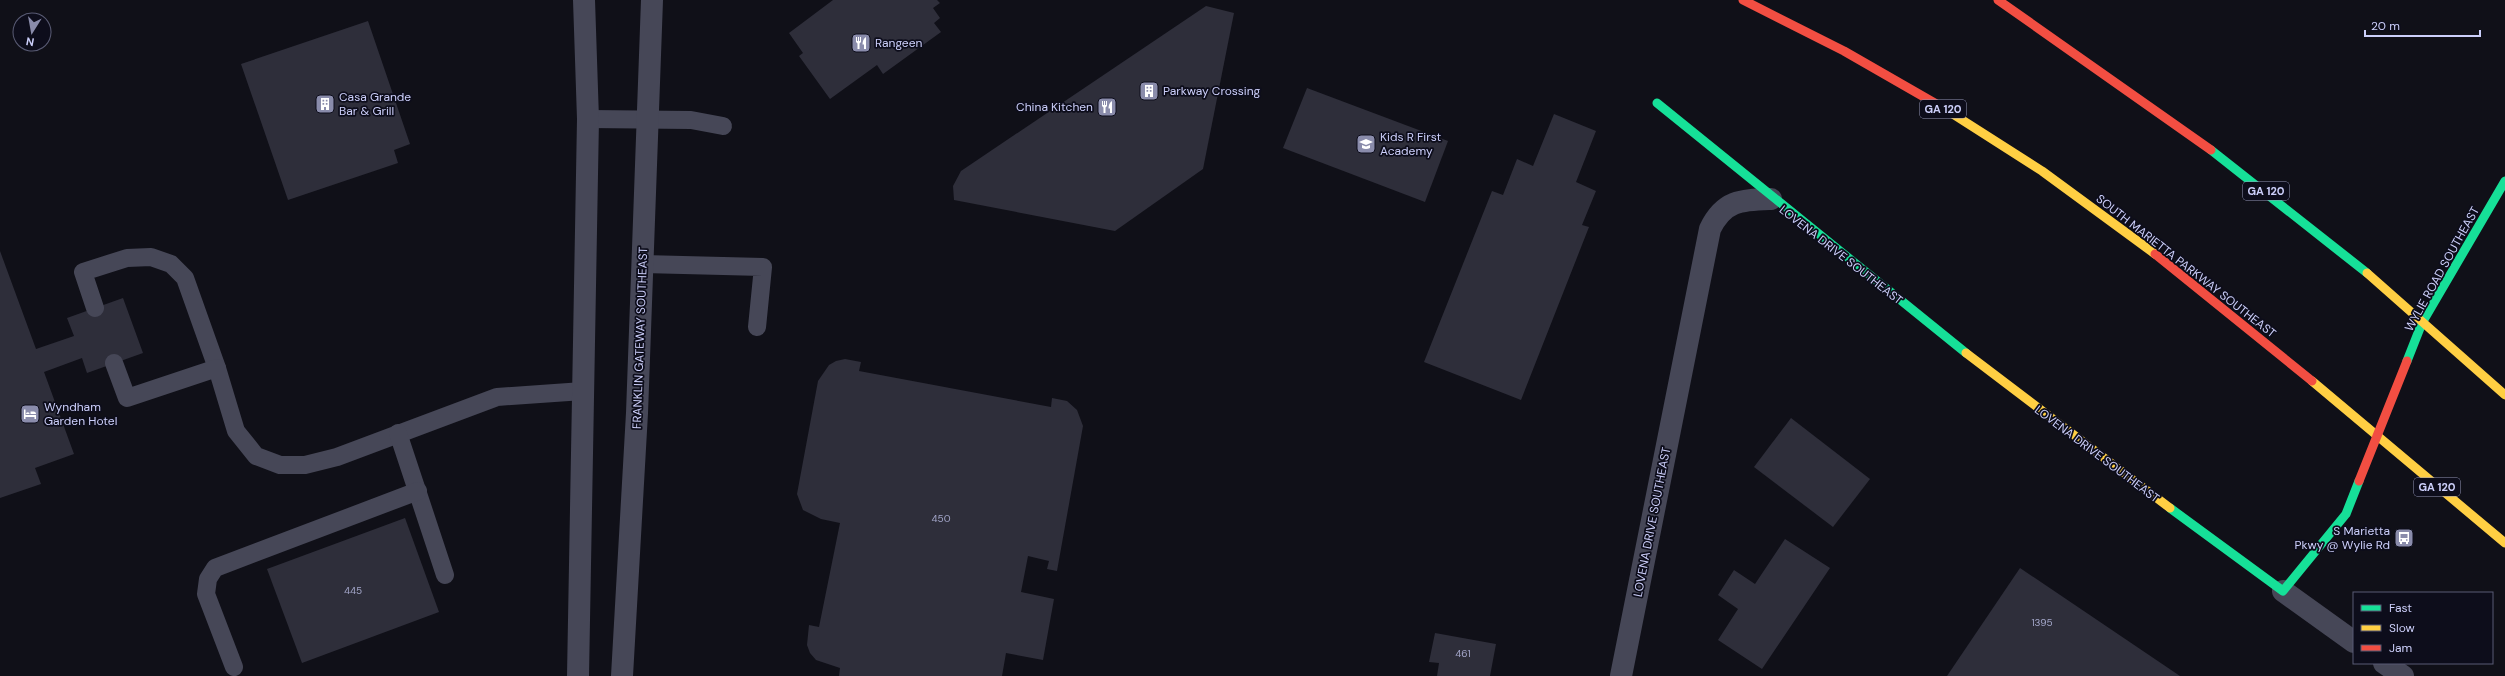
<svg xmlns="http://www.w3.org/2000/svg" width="2505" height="676" font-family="'DM Sans',sans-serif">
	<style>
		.building { fill: #2e2e3a }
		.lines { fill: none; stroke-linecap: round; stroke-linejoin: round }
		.lane { stroke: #464757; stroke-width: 18 }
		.street { stroke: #464757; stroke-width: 22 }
		.fast { stroke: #16e098; stroke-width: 9 }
		.slow { stroke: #ffcf43; stroke-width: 9 }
		.jam { stroke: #f24e42; stroke-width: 9 }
		.labels { text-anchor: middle; stroke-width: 3.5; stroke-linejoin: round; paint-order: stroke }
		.number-label { font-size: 10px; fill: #a4a7ca }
		.shield { fill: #0d0d1b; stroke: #9395b7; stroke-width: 1 }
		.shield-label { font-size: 11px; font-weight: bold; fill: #cccffa }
		.poi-label { font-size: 12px; fill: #cccffa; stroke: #0d0d1b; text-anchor: start }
		.street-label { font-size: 12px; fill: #cccffa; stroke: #0d0d1b }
	</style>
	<rect width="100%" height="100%" fill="#101018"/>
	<g class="building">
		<polygon points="833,0 937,0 940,3 933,8 940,18 934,23 941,32 883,74 877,65 830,99 799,56 803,53 789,33"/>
		<polygon points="1206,6 1234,13 1203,169 1115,231 954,200 953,186 961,171"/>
		<polygon points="368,21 410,144 394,150 398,163 288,200 241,64"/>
		<polygon points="1307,88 1448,141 1425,202 1283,148"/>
		<polygon points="1554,114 1596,131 1576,182 1596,191 1582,225 1589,227 1521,400 1424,362 1492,191 1503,195 1517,159 1533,166"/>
		<polygon points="0,251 36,349 74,336 67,318 123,298 143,353 87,373 82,358 44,372 74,454 35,468 41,484 0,498"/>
		<polygon points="845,359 861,362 859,371 1051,407 1052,398 1067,401 1077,410 1083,426 1057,571 1047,569 1049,561 1028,556 1021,592 1054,599 1043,660 1006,653 1002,676 839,676 840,668 816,660 810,653 807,645 809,625 819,627 840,523 821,519 803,510 797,494 818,381 829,365 836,361"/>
		<polygon points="1791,418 1870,479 1833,527 1754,467"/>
		<polygon points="405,518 439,612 302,663 267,569"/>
		<polygon points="1785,539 1830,568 1762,669 1718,640 1738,609 1718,595 1734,570 1755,584"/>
		<polygon points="2020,568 2180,676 1947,676"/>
		<polygon points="1435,633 1496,644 1490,676 1437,676 1439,663 1429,662"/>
	</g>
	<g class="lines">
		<g class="lane">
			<polyline points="588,119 691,120 723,126"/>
			<polyline points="643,264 763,267 757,327"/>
			<polyline points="95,308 83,272 127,258 151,257 171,264 185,278 217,368"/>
			<polyline points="114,363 127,398 217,368 236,431 256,456 280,465 305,465 337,457 497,397 583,391"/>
			<polyline points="398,433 445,575"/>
			<polyline points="234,667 206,594 208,579 215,568 418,491"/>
		</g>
		<g class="street">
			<polyline points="2283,591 2354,642"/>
			<polyline points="2384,663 2403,676"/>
			<polyline points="578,676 588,119 584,0"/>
			<polyline points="622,676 637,413 652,0"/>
			<path d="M1621 676 1710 229C1724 200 1741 200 1771 199"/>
		</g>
		<g class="fast">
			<polyline points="1657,103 1966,353"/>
			<polyline points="2211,150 2367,273"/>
			<polyline points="2407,361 2422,323 2505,181"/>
			<polyline points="2170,508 2283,591 2346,514 2359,481"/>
		</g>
		<g class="slow">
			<polyline points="1945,109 2042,171 2155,254"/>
			<polyline points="2367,273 2505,395"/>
			<polyline points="1966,353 2170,508"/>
			<polyline points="2312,381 2505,543"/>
		</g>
		<g class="jam">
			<polyline points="1743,0 1844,51 1945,109"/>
			<polyline points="1998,0 2211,150"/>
			<polyline points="2155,254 2312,381"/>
			<polyline points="2359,481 2407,361"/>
		</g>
	</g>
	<defs>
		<g id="restaurant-square" transform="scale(1)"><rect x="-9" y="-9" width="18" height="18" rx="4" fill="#8a8cab" stroke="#0d0d1b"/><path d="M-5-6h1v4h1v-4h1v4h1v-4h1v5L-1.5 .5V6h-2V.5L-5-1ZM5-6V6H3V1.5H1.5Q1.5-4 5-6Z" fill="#fff"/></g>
		<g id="building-square" transform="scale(1)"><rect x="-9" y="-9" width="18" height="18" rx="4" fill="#8a8cab" stroke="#0d0d1b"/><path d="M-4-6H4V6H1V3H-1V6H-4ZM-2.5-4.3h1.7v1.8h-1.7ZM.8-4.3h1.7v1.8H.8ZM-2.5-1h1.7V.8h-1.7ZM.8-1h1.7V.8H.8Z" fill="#fff"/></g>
		<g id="school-square" transform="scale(1)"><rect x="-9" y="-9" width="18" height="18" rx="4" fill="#8a8cab" stroke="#0d0d1b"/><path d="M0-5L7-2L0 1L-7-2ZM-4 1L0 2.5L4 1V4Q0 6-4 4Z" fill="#fff"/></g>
		<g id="hotel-square" transform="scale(1)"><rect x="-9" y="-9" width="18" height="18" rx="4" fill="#8a8cab" stroke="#0d0d1b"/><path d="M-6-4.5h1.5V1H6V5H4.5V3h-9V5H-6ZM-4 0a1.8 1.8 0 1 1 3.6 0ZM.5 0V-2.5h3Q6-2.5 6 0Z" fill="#fff"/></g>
		<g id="bus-square" transform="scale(1)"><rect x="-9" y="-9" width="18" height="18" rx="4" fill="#8a8cab" stroke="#0d0d1b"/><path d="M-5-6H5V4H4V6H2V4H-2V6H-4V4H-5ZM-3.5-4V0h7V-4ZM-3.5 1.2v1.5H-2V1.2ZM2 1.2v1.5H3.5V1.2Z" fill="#fff"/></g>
	</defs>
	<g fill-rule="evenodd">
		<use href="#restaurant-square" x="861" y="43"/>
		<use href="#building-square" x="1149" y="91"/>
		<use href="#building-square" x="325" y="104"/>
		<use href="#restaurant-square" x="1107" y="107"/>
		<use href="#school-square" x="1366" y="144"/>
		<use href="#hotel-square" x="30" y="414"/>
		<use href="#bus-square" x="2404" y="538"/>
	</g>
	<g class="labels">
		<g class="number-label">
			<text x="941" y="522">450</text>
			<text x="353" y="594">445</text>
			<text x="2042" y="626">1395</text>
			<text x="1463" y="657">461</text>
		</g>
		<g class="shield">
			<rect x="1920" y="100" width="46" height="18" rx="3"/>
			<rect x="2243" y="182" width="46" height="18" rx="3"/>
			<rect x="2414" y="478" width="46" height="18" rx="3"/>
		</g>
		<g class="shield-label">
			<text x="1943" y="113">GA 120</text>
			<text x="2266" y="195">GA 120</text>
			<text x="2437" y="491">GA 120</text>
		</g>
		<g class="poi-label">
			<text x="875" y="47">Rangeen</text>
			<text x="1163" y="95">Parkway Crossing</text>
			<text x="339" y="101">Casa Grande<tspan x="339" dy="14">Bar &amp; Grill</tspan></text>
			<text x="1093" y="111" text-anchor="end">China Kitchen</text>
			<text x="1380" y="141">Kids R First<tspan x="1380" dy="14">Academy</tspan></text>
			<text x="44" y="411">Wyndham<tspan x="44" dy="14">Garden Hotel</tspan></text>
			<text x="2390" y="535" text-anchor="end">S Marietta<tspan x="2390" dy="14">Pkwy @ Wylie Rd</tspan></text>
		</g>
		<g class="street-label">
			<text transform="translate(1841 255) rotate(38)" y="4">LOVENA DRIVE SOUTHEAST</text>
			<text transform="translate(2186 266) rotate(38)" y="4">SOUTH MARIETTA PARKWAY SOUTHEAST</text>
			<text transform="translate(2442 269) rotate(-61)" y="4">WYLIE ROAD SOUTHEAST</text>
			<text transform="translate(640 338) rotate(-88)" y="4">FRANKLIN GATEWAY SOUTHEAST</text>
			<text transform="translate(2097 454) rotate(37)" y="4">LOVENA DRIVE SOUTHEAST</text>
			<text transform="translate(1652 522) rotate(-79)" y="4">LOVENA DRIVE SOUTHEAST</text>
		</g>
	</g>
	<rect x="2353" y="592" width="140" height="72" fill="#0d0d1b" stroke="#595b74"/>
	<rect x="2361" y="605" width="20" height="6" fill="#16e098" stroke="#595b74"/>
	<text x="2389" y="612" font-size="12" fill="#cccffa">Fast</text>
	<rect x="2361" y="625" width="20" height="6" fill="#ffcf43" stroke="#595b74"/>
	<text x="2389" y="632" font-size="12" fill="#cccffa">Slow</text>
	<rect x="2361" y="645" width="20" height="6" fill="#f24e42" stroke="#595b74"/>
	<text x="2389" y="652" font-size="12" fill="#cccffa">Jam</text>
	<g transform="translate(32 32) rotate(191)"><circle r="19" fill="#0d0d1b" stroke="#595b74"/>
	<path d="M0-3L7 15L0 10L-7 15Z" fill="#8a8cab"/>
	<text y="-6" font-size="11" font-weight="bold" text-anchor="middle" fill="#cccffa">N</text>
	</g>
	<path d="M2365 30v6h115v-6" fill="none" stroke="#cccffa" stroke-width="2"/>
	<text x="2371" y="30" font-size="12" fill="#cccffa" stroke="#0d0d1b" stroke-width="3" paint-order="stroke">20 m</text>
</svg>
